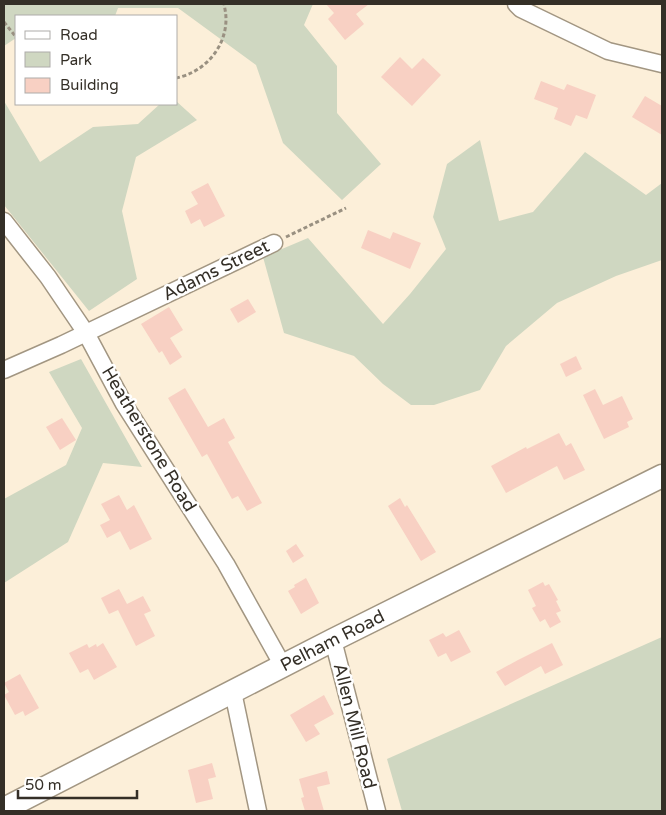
<svg xmlns="http://www.w3.org/2000/svg" width="666" height="815" font-family="'Varela Round',sans-serif">
	<style>
		.green { fill: #cfd7c1 }
		.building { fill: #f8d0c3 }
		.lines { fill: none; stroke-linecap: round; stroke-linejoin: round }
		.street-casing { stroke: #a29682; stroke-width: 19 }
		.secondary-casing { stroke: #a29682; stroke-width: 25 }
		.path { stroke: #999081; stroke-width: 3; stroke-dasharray: 4 2.5; stroke-linecap: butt }
		.street { stroke: #fff; stroke-width: 16 }
		.secondary { stroke: #fff; stroke-width: 22 }
		.labels { text-anchor: middle; stroke-width: 5; stroke-linejoin: round; paint-order: stroke }
		.street-label { font-size: 18px; fill: #342f27; stroke: #fff }
	</style>
	<rect width="100%" height="100%" fill="#fcefd9"/>
	<g class="green">
		<polygon points="4,4 313,4 304,25 337,66 337,113 381,164 342,200 283,143 256,65 178,8 118,8 115,16 16,16 16,38 4,46"/>
		<polygon points="4,101 40,162 93,127 138,124 160,104 176,104 176,101 197,120 136,157 122,211 137,279 89,311 4,205"/>
		<polygon points="480,140 499,221 533,212 585,152 646,195 662,183 662,260 616,276 557,303 506,346 480,390 434,405 411,405 383,384 354,356 284,333 263,257 308,238 383,324 410,294 446,249 433,217 447,164"/>
		<polygon points="81,359 142,467 103,463 68,542 4,583 4,499 66,465 82,428 49,372"/>
		<polygon points="662,637 662,811 402,811 387,759"/>
	</g>
	<g class="building">
		<polygon points="326,4 369,4 356,14 364,24 345,40 328,19 334,13"/>
		<polygon points="400,57 412,69 423,58 441,75 412,106 381,77"/>
		<polygon points="541,81 564,90 567,84 596,95 587,119 576,115 571,126 554,119 558,108 534,99"/>
		<polygon points="645,96 662,106 662,135 632,117"/>
		<polygon points="208,183 225,216 204,227 200,219 191,224 185,211 198,204 191,192"/>
		<polygon points="368,230 390,239 393,232 421,243 410,269 361,248"/>
		<polygon points="248,299 256,312 238,323 230,309"/>
		<polygon points="169,307 183,330 170,338 182,357 170,365 162,351 159,353 141,324"/>
		<polygon points="576,356 582,369 566,377 560,364"/>
		<polygon points="185,388 208,427 224,418 235,438 228,442 262,503 247,511 238,496 232,499 207,454 202,457 168,398"/>
		<polygon points="595,389 603,405 622,396 633,419 627,422 629,427 604,439 583,395"/>
		<polygon points="62,418 76,440 60,450 46,427"/>
		<polygon points="559,433 566,446 571,443 585,470 564,480 557,466 506,493 491,466 526,447 527,449"/>
		<polygon points="119,495 127,510 134,505 152,539 130,550 120,531 107,538 100,525 110,520 101,504"/>
		<polygon points="400,498 405,507 407,505 436,552 421,561 388,506"/>
		<polygon points="296,544 304,556 293,563 286,551"/>
		<polygon points="306,578 319,603 301,614 288,591 295,587 294,585"/>
		<polygon points="543,582 545,586 549,584 558,600 556,601 561,611 556,613 561,622 550,628 545,619 540,622 532,608 536,606 528,590"/>
		<polygon points="119,589 127,604 143,596 151,611 144,614 155,636 136,646 118,610 109,614 101,598"/>
		<polygon points="459,630 471,652 451,662 446,653 438,657 429,640 443,633 446,637"/>
		<polygon points="103,643 117,667 94,680 88,669 80,673 69,653 87,644 89,648 96,644 97,647"/>
		<polygon points="552,643 563,665 545,674 541,666 505,686 496,672 518,660"/>
		<polygon points="20,674 39,708 25,716 23,711 15,715 4,695 9,692 4,683"/>
		<polygon points="324,695 334,714 314,725 320,734 306,742 290,715"/>
		<polygon points="212,763 216,777 208,779 213,799 196,803 188,770"/>
		<polygon points="327,771 330,784 317,787 324,811 305,811 301,798 304,797 299,779"/>
	</g>
	<g class="lines">
		<g class="street-casing">
			<g id="street">
				<polyline points="516,4 521,9 608,51 662,64"/>
				<polyline points="4,221 48,277 86,333 124,404 226,564 283,666"/>
				<polyline points="4,370 61,345 274,243"/>
				<polyline points="333,640 377,811"/>
				<polyline points="233,692 258,811"/>
			</g>
		</g>
		<g class="secondary-casing">
			<g id="secondary">
				<path id="s1" d="M4 809 333 640 662 476"/>
			</g>
		</g>
		<g class="path">
			<polyline points="4,22 16,37"/>
			<path d="M176 78C181 77 187 75 191 73 212 63 226 42 226 19 226 14 225 9 224 4"/>
			<polyline points="286,237 346,208"/>
		</g>
		<use href="#street" class="street"/>
		<use href="#secondary" class="secondary"/>
	</g>
	<g class="labels">
		<g class="street-label">
			<text transform="translate(216 270) rotate(-26)" y="6">Adams Street</text>
			<text transform="translate(149 439) rotate(59)" y="6">Heatherstone Road</text>
			<text dy="6" stroke="none"><textPath href="#s1" startOffset="369">Pelham Road</textPath></text>
			<text transform="translate(355 726) rotate(76)" y="6">Allen Mill Road</text>
		</g>
	</g>
	<rect width="666" height="815" fill="none" stroke="#342f27" stroke-width="10"/>
	<rect x="15" y="15" width="162" height="90" fill="#ffffff" stroke="#aeaca9"/>
	<rect x="25" y="31" width="25" height="8" fill="#ffffff" stroke="#aeaca9"/>
	<text x="60" y="40" font-size="15" fill="#342f27">Road</text>
	<rect x="25" y="52" width="25" height="15" fill="#cfd7c1" stroke="#aeaca9"/>
	<text x="60" y="65" font-size="15" fill="#342f27">Park</text>
	<rect x="25" y="78" width="25" height="15" fill="#f8d0c3" stroke="#aeaca9"/>
	<text x="60" y="90" font-size="15" fill="#342f27">Building</text>
	<path d="M18 790v8h119v-8" fill="none" stroke="#342f27" stroke-width="2.5"/>
	<text x="25" y="790" font-size="15" fill="#342f27" stroke="#ffffff" stroke-width="4" paint-order="stroke">50 m</text>
</svg>
